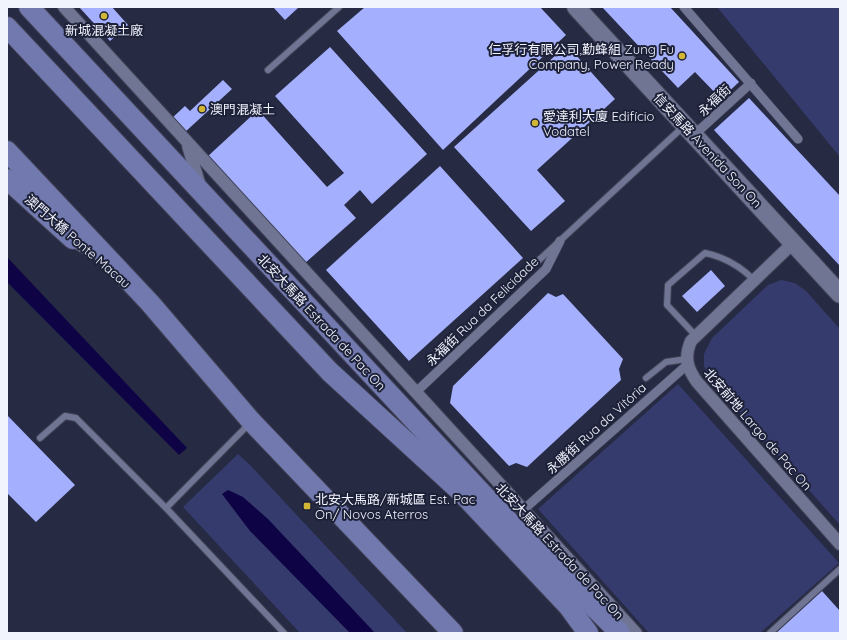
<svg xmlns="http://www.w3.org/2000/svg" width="847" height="640" font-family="Quicksand,'Noto Sans SC',sans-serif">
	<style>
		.green { fill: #353b6c }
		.water { fill: #0e0345 }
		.building { fill: #a4b0fe }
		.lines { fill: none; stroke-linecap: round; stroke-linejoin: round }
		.service-casing { stroke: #424458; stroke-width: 8 }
		.pedestrian-casing { stroke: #424458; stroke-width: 10 }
		.minor-casing { stroke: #424458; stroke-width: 14 }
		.secondary-casing { stroke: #424458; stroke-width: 20 }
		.primary-casing { stroke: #424458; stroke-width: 22 }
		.service { stroke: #6f7592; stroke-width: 6 }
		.pedestrian { stroke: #6f7592; stroke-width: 9 }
		.minor { stroke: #6f7592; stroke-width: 12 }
		.secondary { stroke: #6f7592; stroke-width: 18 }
		.primary { stroke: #7179af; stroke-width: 20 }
		.poi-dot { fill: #d2b736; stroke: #1d2138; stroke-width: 1.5 }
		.labels { text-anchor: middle; stroke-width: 4; stroke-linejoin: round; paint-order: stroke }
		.poi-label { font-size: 13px; fill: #f1f3fd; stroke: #1d2138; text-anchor: start }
		.street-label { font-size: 13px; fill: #f1f3fd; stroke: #1d2138 }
	</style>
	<rect width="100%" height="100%" fill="#272a43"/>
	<g class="green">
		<polygon points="717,7 840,7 840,157 731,24"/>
		<polygon points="781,280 795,283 806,291 840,329 840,525 711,380 704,366 704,354 712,338 768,285"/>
		<polygon points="678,384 839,563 760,633 649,633 538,509"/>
		<polygon points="238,454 250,465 407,633 300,633 183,507"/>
	</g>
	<g class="water">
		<polygon points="7,257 187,448 179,455 7,282"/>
		<polygon points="228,490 243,497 268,519 375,633 350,633 250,531 222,494"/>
	</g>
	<g class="building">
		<polygon points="79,7 112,7 128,25 110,41"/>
		<polygon points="273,7 299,7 285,20"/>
		<polygon points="365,7 540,7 566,35 443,150 337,31"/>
		<polygon points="602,7 670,7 739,82 721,99 695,72 678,88"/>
		<polygon points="567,45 615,99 537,170 565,201 531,231 454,147"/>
		<polygon points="330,47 427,154 372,204 360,190 344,205 356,218 304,264 207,157 258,110 327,187 344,173 275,96"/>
		<polygon points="223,80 232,89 184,133 171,119 185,106 190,111"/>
		<polygon points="749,98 840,196 840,266 714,130"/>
		<polygon points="440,166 523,258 409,361 326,270"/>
		<polygon points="711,270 725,286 697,312 682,296"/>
		<polygon points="548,293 556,297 563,294 623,359 619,369 621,380 527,467 516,463 509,466 450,403 453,386"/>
		<polygon points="7,415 75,485 36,522 7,493"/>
		<polygon points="822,591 840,611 840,633 776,633"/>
	</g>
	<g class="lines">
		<g class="service-casing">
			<g id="service">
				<polyline points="268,70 339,7"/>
				<polyline points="72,243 92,256"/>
				<polyline points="538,261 684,126"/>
				<path d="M696 336 667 305 668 285 705 253C725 257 740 266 754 280"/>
				<polyline points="646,378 666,362 687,359"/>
				<polyline points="40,438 65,416 76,418 166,508 250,423"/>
				<polyline points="166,508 284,633"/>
				<polyline points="770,633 840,569"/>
			</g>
		</g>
		<g class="pedestrian-casing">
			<g id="pedestrian">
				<polyline points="684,7 798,139"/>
				<polyline points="694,135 751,83"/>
				<polyline points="415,393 546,269 560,241"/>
				<polyline points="523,510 687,365"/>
			</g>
		</g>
		<g class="minor-casing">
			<g id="minor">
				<polyline points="64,7 636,633"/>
				<polyline points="188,146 200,186"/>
				<path d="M793 243 691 341C684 357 687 368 697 382L840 544"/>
			</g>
		</g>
		<g class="secondary-casing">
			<polyline id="secondary" points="576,7 840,294"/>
		</g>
		<g class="primary-casing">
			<g id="primary">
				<polyline points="29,7 480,491 535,549 620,633"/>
				<polyline points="7,27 330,372 460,491 569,607 588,633"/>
				<polyline points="7,151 150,303 251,421 453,633"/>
				<polyline points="7,179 73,239"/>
			</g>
		</g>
		<use href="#service" class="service"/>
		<use href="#pedestrian" class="pedestrian"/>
		<use href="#minor" class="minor"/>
		<use href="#secondary" class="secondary"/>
		<use href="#primary" class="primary"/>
	</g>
	<g class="poi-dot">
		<circle cx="104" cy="16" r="4"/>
		<circle cx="682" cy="56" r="4"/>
		<circle cx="202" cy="109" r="4"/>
		<circle cx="535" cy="123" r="4"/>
		<rect x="303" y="502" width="8" height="8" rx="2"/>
	</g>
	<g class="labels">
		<g class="poi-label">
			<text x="104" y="35" text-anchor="middle">新城混凝土廠</text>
			<text x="674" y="54" text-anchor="end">仁孚行有限公司,勤蜂組 Zung Fu<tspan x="674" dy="15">Company, Power Ready</tspan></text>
			<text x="210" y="114">澳門混凝土</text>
			<text x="543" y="121">愛達利大廈 Edifício<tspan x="543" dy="15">Vodatel</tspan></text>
			<text x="315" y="504">北安大馬路/新城區 Est. Pac<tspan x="315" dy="15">On/ Novos Aterros</tspan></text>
		</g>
		<g class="street-label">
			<text transform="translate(714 100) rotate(-43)" y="5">永福街</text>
			<text transform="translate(708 150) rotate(47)" y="5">信安馬路 Avenida Son On</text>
			<text transform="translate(78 241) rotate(41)" y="5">澳門大橋 Ponte Macau</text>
			<text transform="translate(482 311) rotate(-44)" y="5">永福街 Rua da Felicidade</text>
			<text transform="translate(322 322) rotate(47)" y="5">北安大馬路 Estrada de Pac On</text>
			<text transform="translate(596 428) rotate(-42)" y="5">永勝街 Rua da Vitória</text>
			<text transform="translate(758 429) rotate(49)" y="5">北安前地 Largo de Pac On</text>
			<text transform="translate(560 551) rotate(47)" y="5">北安大馬路 Estrada de Pac On</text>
		</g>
	</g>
	<rect width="847" height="640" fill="none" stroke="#f1f3fd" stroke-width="16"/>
</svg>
